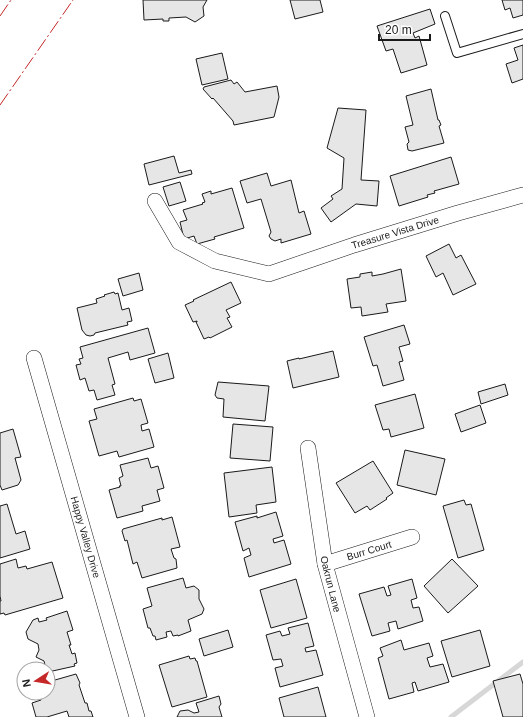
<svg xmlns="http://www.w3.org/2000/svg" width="523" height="717" font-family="Arial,sans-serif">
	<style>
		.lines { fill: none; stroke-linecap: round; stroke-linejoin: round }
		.stream { stroke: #d7d7d7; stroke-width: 5 }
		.building { fill: #e6e6e6; stroke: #1a1a1a }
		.service-casing { stroke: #1a1a1a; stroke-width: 10 }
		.minor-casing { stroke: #1a1a1a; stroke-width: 16 }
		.service { stroke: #fff; stroke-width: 8 }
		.minor { stroke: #fff; stroke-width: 15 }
		.power { stroke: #c62828; stroke-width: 1; stroke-dasharray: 14 3 2 3; stroke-linecap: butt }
		.labels { text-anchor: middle; stroke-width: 3; stroke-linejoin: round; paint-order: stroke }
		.street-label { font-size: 10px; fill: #1a1a1a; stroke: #fff }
	</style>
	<rect width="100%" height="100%" fill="#fff"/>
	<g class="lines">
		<polyline class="stream" points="451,717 523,662"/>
	</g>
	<g class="building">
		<polygon points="143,0 207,0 203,7 204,16 195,22 186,17 169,18 169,21 163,21 163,19 144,20"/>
		<polygon points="290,0 320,0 323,12 295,19"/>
		<polygon points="502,0 523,0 523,15 513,18 510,8 505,10"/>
		<polygon points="430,9 435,24 413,33 415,38 419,36 427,65 401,73 393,49 386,51 377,26"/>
		<polygon points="523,45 523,79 512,83 506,64 518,60 514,48"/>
		<polygon points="222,53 228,79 202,85 196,59"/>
		<polygon points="231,80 234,84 237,82 245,92 277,86 279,97 274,117 234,125 233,121 213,98 212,99 203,89 204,87"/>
		<polygon points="431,89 438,120 439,120 441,125 439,126 444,143 412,151 408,150 407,144 409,142 405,127 413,125 406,96"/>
		<polygon points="338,108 366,110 361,180 379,181 377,206 356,204 331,222 321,208 333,199 331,196 342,189 344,158 327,148"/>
		<polygon points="174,156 179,173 191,170 192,174 149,185 144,164"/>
		<polygon points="451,157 459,184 434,191 435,193 427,195 428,197 399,206 390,176"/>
		<polygon points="267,173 271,186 291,180 299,213 304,211 311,234 281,243 281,239 275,241 271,239 269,236 271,232 261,199 247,203 240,181"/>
		<polygon points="180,182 186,201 169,206 163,187"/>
		<polygon points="232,188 244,228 214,237 215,239 197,244 194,236 184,239 180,222 187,220 183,210 203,204 202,203 205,202 202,194 211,191 211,194"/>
		<polygon points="449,244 456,258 461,255 476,284 453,295 443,273 436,277 426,256"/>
		<polygon points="401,269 406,301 386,304 388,312 362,316 361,307 351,308 347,279 360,277 360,274 372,272 372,276 383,274"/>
		<polygon points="139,273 143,290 123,296 118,279"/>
		<polygon points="231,282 241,303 226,310 230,317 227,318 232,327 210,338 209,337 204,339 196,322 197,322 197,321 193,322 185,305 194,301 193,300"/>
		<polygon points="114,292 115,294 118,293 122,310 129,308 132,321 127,322 128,325 95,333 94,335 90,336 86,335 82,330 77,308 97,303 96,299 105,296 104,295"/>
		<polygon points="404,325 410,344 399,347 403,361 399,362 404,380 383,386 377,365 373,366 364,337"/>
		<polygon points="148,328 155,353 130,360 128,352 108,358 115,384 112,385 115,395 97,400 94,390 89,391 85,378 80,380 76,365 81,364 79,359 83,358 80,347"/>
		<polygon points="333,351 339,377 293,388 287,361 299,358 299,359"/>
		<polygon points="168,353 174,378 155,383 148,359"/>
		<polygon points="218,382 269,386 265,421 223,417 224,399 217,398 215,395"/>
		<polygon points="505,384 508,395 481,404 478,392"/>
		<polygon points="415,394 424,428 391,437 389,429 383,430 375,405"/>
		<polygon points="133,398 134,401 141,399 148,423 141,425 142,431 149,429 154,447 119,457 117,451 99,456 89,421 97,419 94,409"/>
		<polygon points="480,405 486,423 461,432 455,414"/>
		<polygon points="233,424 273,427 270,461 230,458"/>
		<polygon points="13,429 21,457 15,458 21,480 18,485 2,490 0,485 0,433"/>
		<polygon points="405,450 445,459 436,495 397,485"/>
		<polygon points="148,458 151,468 158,466 164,488 157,490 160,501 142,506 143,511 117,518 109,490 120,487 119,486 121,486 119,478 123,476 120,465"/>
		<polygon points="373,461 393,493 386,498 387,499 370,510 367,506 355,513 336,483"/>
		<polygon points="272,467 276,502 256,505 257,513 229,517 224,473"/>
		<polygon points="464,500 466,505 471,504 484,550 458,558 443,506"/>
		<polygon points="7,504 16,534 25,531 30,549 0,558 0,506"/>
		<polygon points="276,512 283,536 273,539 274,543 284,540 291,564 249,577 244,558 251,555 249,548 243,551 235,522 257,516 257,518"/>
		<polygon points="172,517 180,547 171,549 174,558 176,559 177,568 142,578 137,562 133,564 127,540 125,541 122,531 123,529 162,518 162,520"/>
		<polygon points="16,559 18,568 26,566 27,569 52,562 63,598 5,615 4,613 0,614 0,601 1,601 0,596 0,564"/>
		<polygon points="452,559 478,586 448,613 424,586"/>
		<polygon points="183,578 186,588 194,586 199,590 199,599 204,609 202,614 188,620 191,631 178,636 178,635 173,636 171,631 166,632 167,637 156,640 155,636 153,636 150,628 148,628 143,609 152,606 147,588"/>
		<polygon points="296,579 307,618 271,628 260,590"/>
		<polygon points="412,579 417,598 411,600 413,608 419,607 423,621 398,629 396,621 388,623 390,631 372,636 359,594 384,587 387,596 391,595 388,586"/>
		<polygon points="67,611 73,630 67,632 71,645 69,645 72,654 75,653 77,663 74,664 75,666 48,672 48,669 46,669 44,661 36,657 39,650 38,644 28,639 26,632 33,620 38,618 39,622 47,620 46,618"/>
		<polygon points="308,623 314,646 305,648 306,652 316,650 323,675 280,687 275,668 283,666 281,659 273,660 266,635 280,631 282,636 290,634 288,628"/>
		<polygon points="228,630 233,647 204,656 199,639"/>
		<polygon points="480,630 490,666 452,677 441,641"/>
		<polygon points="401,640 404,650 429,643 433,656 427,658 430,667 443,664 449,682 418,691 415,682 412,683 414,692 389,699 378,658 383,656 380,648"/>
		<polygon points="189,656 190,659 195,658 196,661 197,661 207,697 172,707 159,665"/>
		<polygon points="76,674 80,683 79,685 85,703 87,703 89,711 91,711 93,717 69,717 67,711 47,717 36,717 32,703 41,700 40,695 48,693 48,682"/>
		<polygon points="520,674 523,684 523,717 503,717 493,681"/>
		<polygon points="318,687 326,717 284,717 279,698"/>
		<polygon points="219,696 221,704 219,707 222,717 177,717 180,711 188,710 194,713 199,712 196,703"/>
	</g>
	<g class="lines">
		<g class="service-casing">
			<polyline id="service" points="445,16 457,53 523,34"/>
		</g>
		<g class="minor-casing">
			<g id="minor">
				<polyline points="155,201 179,242 215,261 269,274 354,245 458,213 523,195"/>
				<polyline points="34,358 137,717"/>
				<polyline points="308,448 325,564 367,717"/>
				<polyline points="325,564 412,537"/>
			</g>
		</g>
		<use href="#service" class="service"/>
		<use href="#minor" class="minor"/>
		<g class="power">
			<polyline points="0,16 11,0"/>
			<polyline points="0,105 73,0"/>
		</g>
	</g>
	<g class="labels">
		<g class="street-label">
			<text transform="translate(395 232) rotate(-17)" y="4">Treasure Vista Drive</text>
			<text transform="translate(86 537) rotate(74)" y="4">Happy Valley Drive</text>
			<text transform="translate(369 550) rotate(-17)" y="4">Burr Court</text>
			<text transform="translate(331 584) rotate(76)" y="4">Oakrun Lane</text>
		</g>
	</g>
	<g transform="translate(36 681) rotate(258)"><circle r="19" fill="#ffffff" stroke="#a3a3a3"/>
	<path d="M0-3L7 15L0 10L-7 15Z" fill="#c62828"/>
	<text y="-6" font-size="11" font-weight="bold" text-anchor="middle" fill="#1a1a1a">N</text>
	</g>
	<path d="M379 34v6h51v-6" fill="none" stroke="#1a1a1a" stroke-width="2"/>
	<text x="385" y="34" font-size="12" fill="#1a1a1a" stroke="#ffffff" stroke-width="3" paint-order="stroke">20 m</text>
</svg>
